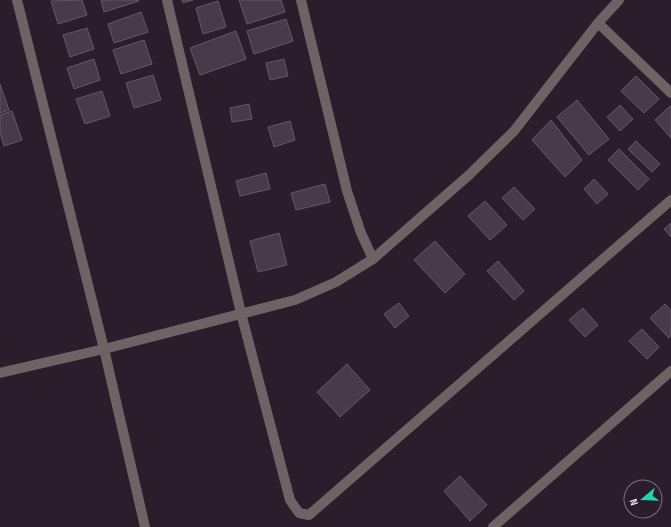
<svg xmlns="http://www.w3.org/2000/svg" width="671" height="527" font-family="'Sofia Sans Condensed',sans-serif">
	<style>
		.building { fill: #483a4b; stroke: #665669 }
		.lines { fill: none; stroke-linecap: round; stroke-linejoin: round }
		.minor { stroke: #6e6262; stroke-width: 10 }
	</style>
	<rect width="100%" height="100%" fill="#2b1d2c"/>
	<g class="building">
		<polygon points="82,0 87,15 58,24 51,1"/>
		<polygon points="101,0 138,0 139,1 104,12"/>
		<polygon points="182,0 193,0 183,3"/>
		<polygon points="239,0 281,0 285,12 247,24"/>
		<polygon points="218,1 226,27 203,34 196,8"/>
		<polygon points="141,12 148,32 114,43 108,24"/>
		<polygon points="286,19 293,41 254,54 247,31"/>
		<polygon points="87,28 94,49 70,57 63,35"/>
		<polygon points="236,31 246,59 200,75 190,48"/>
		<polygon points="144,40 152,64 121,74 113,50"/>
		<polygon points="94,59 100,80 74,89 67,68"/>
		<polygon points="284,59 288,76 270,80 266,63"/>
		<polygon points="153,75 161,100 134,108 126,83"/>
		<polygon points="636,76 659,99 644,113 621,91"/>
		<polygon points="0,84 9,110 0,113"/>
		<polygon points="102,91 110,116 85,124 76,99"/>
		<polygon points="577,100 609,139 589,155 557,117"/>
		<polygon points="249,104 252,119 232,122 230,108"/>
		<polygon points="620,105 633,119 620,131 607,117"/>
		<polygon points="670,106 671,107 671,138 655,120"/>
		<polygon points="12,111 22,140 4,146 0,133 0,115"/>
		<polygon points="551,120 582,160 565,177 532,140"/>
		<polygon points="290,121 295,140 274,147 268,127"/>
		<polygon points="636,141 660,164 652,172 628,149"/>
		<polygon points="619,149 649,179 638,190 608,160"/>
		<polygon points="266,173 270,189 240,196 236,181"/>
		<polygon points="594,179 608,194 597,204 584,189"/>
		<polygon points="325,184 330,202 296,210 291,193"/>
		<polygon points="514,187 535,209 523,220 502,198"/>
		<polygon points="485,201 507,225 490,240 468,216"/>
		<polygon points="671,223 671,237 664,229"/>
		<polygon points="279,233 287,265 258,272 250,241"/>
		<polygon points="435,241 465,274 445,293 414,260"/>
		<polygon points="498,261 524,291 514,300 487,271"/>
		<polygon points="399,303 409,316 395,328 384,314"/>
		<polygon points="665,304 671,311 671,335 669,338 650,318"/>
		<polygon points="583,308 598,325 585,337 569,320"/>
		<polygon points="642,329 659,347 647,359 629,341"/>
		<polygon points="347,364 370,390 340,417 317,392"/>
		<polygon points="460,476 487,505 470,521 444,491"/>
	</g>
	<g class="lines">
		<g class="minor">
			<polyline points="17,0 104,349 145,527"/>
			<polyline points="167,0 241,313 290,500 299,513 309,515 671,200"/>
			<polyline points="301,0 347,191 361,233 373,259"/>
			<polyline points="598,23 671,93"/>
			<polyline points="0,373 104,349 295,300 336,282 373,259 469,175 514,131 598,23 619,0"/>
			<polyline points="493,527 671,371"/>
		</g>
	</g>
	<g transform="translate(643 499) rotate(251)"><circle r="19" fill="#2b1d2c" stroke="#7d717e"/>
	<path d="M0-3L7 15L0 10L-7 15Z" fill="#21d5af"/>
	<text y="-6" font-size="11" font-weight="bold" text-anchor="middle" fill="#f8eef9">N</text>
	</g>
</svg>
